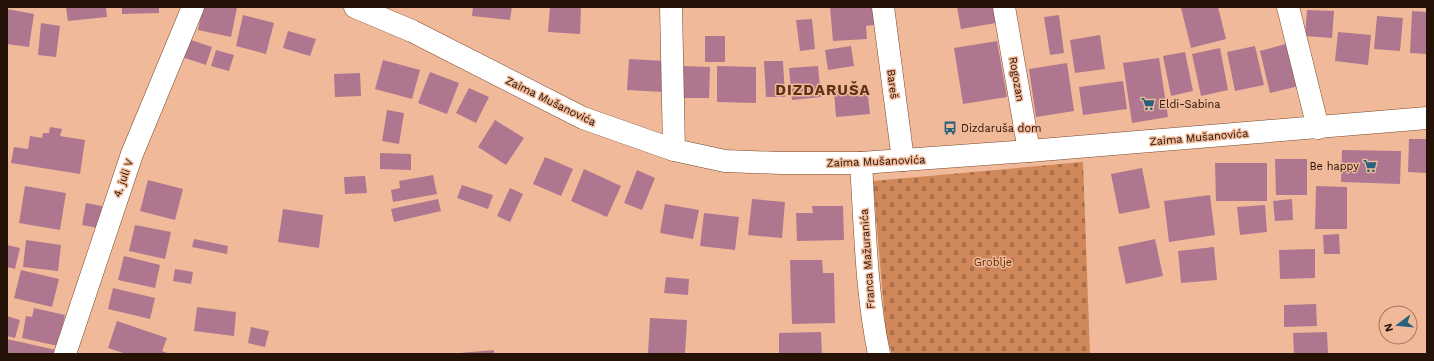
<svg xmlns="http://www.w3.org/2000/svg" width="1434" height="361" font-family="'Work Sans',sans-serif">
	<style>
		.cemetery { fill: url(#cemetery-stones) }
		.building { fill: #ae778f }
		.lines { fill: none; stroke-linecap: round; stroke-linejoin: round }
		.street-casing { stroke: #77482b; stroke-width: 23 }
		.secondary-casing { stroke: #77482b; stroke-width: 23 }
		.street { stroke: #fff; stroke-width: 22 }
		.secondary { stroke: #fff; stroke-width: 22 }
		.labels { text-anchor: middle; stroke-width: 3; stroke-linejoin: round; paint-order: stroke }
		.street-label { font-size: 11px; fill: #251206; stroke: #f0ba9a }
		.poi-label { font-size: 11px; fill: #251206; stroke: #f0ba9a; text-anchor: start }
		.park-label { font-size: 11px; fill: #5c2a03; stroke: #f0ba9a }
		.district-label { font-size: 15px; font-weight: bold; letter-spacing: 1px; fill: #5d3113; stroke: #f0ba9a }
	</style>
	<defs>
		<pattern id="cemetery-stones" width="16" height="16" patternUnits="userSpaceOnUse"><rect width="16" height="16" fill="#d08759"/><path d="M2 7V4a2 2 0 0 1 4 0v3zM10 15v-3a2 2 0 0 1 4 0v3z" fill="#a96d48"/></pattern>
	</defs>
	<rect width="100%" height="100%" fill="#f0ba9a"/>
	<polygon class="cemetery" points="1083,162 1090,354 892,354 886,333 873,181"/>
	<g class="building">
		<polygon points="66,7 106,7 107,17 68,21"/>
		<polygon points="122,7 159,7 159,13 122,14"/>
		<polygon points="203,7 237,8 231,37 198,30"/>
		<polygon points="473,7 512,7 510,20 472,16"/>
		<polygon points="550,7 581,7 580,34 548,32"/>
		<polygon points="830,7 872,7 874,25 866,26 867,39 833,41"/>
		<polygon points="957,7 993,7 996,23 961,29"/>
		<polygon points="1186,7 1218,7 1226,39 1191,48 1181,8"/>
		<polygon points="7,9 34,14 29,47 7,44"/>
		<polygon points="1307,10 1334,11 1332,38 1305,36"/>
		<polygon points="1412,11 1427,12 1427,54 1410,53"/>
		<polygon points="243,15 274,23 266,54 236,46"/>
		<polygon points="1059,15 1064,53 1050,55 1044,17"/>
		<polygon points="1377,16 1403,18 1400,51 1374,49"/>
		<polygon points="812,19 815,49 800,51 796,20"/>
		<polygon points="41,23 60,26 56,57 38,55"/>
		<polygon points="288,31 316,39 310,56 283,48"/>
		<polygon points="1338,32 1371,35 1368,65 1335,61"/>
		<polygon points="1100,35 1105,69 1075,73 1070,40"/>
		<rect x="705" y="36" width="20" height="26"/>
		<polygon points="185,38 212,47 206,65 179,56"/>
		<polygon points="997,41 1007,97 963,104 954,48"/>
		<polygon points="1289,43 1299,86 1270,93 1260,51"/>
		<polygon points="851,46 854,66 828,70 825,50"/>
		<polygon points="1255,46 1264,85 1235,91 1227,52"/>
		<polygon points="1220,48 1228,90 1201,96 1192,54"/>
		<polygon points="216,50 234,55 229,71 211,66"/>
		<polygon points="1185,52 1193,91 1171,96 1163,56"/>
		<polygon points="1159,58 1168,117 1132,123 1123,63"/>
		<polygon points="629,59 665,61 663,92 627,90"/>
		<polygon points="383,60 420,70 412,99 375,89"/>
		<polygon points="764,61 783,61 785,97 766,97"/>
		<polygon points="1067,63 1074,111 1036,117 1029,69"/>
		<polygon points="682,66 710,67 709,98 681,98"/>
		<polygon points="717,66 756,67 756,103 717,102"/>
		<polygon points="818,66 821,97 792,100 789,68"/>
		<polygon points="430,72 459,83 447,114 418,103"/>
		<polygon points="360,73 361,96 335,97 334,74"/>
		<polygon points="1123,81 1127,109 1083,115 1079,87"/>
		<polygon points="469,88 489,97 476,123 456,113"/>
		<polygon points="867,88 870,114 836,117 834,91"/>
		<polygon points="387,110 404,113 399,144 382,141"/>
		<polygon points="495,120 524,138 506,165 478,147"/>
		<polygon points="50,127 62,129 60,136 85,140 80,174 11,163 14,147 28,149 30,136 42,138 43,133 49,133"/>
		<polygon points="1409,139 1427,139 1427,173 1408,172"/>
		<polygon points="1342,150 1401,151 1400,184 1341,182"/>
		<polygon points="380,153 411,154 411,170 380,169"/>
		<polygon points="545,157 573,169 561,196 533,184"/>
		<polygon points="1275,159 1307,159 1307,195 1276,195"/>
		<polygon points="1215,163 1267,163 1267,201 1216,201"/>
		<polygon points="1142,168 1150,208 1119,214 1111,174"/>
		<polygon points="584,169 621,186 607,217 571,201"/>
		<polygon points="637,170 655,178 642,210 624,203"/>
		<polygon points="433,175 437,194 393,202 391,190 400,188 399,181"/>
		<polygon points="365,176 367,193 345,194 344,177"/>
		<polygon points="148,180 183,189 175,220 140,211"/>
		<polygon points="462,185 493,195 488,209 457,198"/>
		<polygon points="25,186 66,193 60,230 19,223"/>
		<polygon points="1316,186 1347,187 1347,229 1315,229"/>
		<polygon points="510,188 523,194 510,222 497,216"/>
		<polygon points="1210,195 1215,235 1169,242 1164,201"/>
		<polygon points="438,199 441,211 394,222 391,209"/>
		<polygon points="752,199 785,202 782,238 748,235"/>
		<polygon points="1292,199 1293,220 1275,221 1273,201"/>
		<polygon points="86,203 102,206 98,228 82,225"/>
		<polygon points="665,204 699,210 693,239 660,233"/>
		<polygon points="1265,205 1267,232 1240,235 1237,207"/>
		<polygon points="812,206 843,206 844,240 797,241 796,213 813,213"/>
		<polygon points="283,209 323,215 319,248 278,242"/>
		<polygon points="704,213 739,217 735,250 700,246"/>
		<polygon points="135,225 171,232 165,259 129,251"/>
		<polygon points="1339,234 1340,254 1324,254 1323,235"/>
		<polygon points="194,239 228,246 227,254 192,247"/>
		<polygon points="1155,239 1163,276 1126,284 1118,247"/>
		<polygon points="26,240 61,245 58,271 23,267"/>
		<polygon points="7,245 20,248 15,269 7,267"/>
		<polygon points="1214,247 1217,280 1181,283 1178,251"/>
		<polygon points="1315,249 1315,278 1280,279 1279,250"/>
		<polygon points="124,256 160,265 155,288 118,280"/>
		<polygon points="790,260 822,260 823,273 834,273 835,323 792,324"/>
		<polygon points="175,269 193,272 191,284 173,281"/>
		<polygon points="21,270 59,279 52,307 14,298"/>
		<polygon points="666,277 689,279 688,295 664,293"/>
		<polygon points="113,288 155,298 150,319 108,309"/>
		<polygon points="1316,304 1317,326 1284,327 1284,305"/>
		<polygon points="197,307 236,312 234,336 194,331"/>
		<polygon points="34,308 65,315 58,346 22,338 26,316 32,317"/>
		<polygon points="7,316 20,320 15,338 7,336"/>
		<polygon points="650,318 687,320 685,354 648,354"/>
		<polygon points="117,321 167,338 162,351 170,354 126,354 108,348"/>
		<polygon points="251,327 269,331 265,347 248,343"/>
		<polygon points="821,332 822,354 779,354 779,333"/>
		<polygon points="1327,332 1328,354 1294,354 1293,333"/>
		<polygon points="7,339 56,350 56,354 7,354"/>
		<polygon points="494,350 494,354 460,354 460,353"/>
	</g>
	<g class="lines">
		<g class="street-casing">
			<g id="street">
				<polyline points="671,7 674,150"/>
				<polyline points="883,7 903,160"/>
				<polyline points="1004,7 1029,151"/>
				<polyline points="1288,7 1318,128"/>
				<path d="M861 163C865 227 866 291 879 354"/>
				<polyline points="65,354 132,154 193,7"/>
			</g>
		</g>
		<g class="secondary-casing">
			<polyline id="secondary" points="355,7 412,31 583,118 674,150 725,161 781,163 861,163 1029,151 1427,118"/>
		</g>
		<use href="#street" class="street"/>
		<use href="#secondary" class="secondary"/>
	</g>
	<defs>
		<g id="supermarket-bare" transform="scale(1.08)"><path d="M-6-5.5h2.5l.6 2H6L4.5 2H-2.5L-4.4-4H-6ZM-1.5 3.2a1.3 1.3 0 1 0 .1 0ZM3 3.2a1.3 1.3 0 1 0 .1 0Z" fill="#29607b" stroke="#f0ba9a" stroke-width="2.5" paint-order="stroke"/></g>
		<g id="bus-bare" transform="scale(1.08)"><path d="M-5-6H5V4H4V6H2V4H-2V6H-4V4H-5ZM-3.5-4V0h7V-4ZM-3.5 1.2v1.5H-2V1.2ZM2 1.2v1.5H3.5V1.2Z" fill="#29607b" stroke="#f0ba9a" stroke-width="2.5" paint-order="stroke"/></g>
	</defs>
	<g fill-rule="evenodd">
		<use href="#supermarket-bare" x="1148" y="104"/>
		<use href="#bus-bare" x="950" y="128"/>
		<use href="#supermarket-bare" x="1370" y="166"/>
	</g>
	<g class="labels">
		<g class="street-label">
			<text transform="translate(1017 79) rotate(80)" y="4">Rogozan</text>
			<text transform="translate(893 84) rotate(83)" y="4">Bareš</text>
			<text transform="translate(551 101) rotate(26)" y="4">Zaima Mušanovića</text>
			<text transform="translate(1199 137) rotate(-5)" y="4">Zaima Mušanovića</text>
			<text transform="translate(876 161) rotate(-2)" y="4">Zaima Mušanovića</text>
			<text transform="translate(123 178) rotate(-71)" y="4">4. juli V</text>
			<text transform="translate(867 259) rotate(-94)" y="4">Franca Mažuranića</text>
		</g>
		<g class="poi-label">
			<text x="1159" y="108">Eldi-Sabina</text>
			<text x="961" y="132">Dizdaruša dom</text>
			<text x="1359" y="170" text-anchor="end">Be happy</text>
		</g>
		<g class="park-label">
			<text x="993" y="266">Groblje</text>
		</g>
		<g class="district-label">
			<text x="823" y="95">DIZDARUŠA</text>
		</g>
	</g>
	<rect width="1434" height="361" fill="none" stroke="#251206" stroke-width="16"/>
	<g transform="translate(1398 325) rotate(254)"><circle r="19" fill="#f0ba9a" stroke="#9f775f"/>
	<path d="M0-3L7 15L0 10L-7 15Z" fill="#29607b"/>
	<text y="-6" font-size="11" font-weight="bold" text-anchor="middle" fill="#251206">N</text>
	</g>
</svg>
